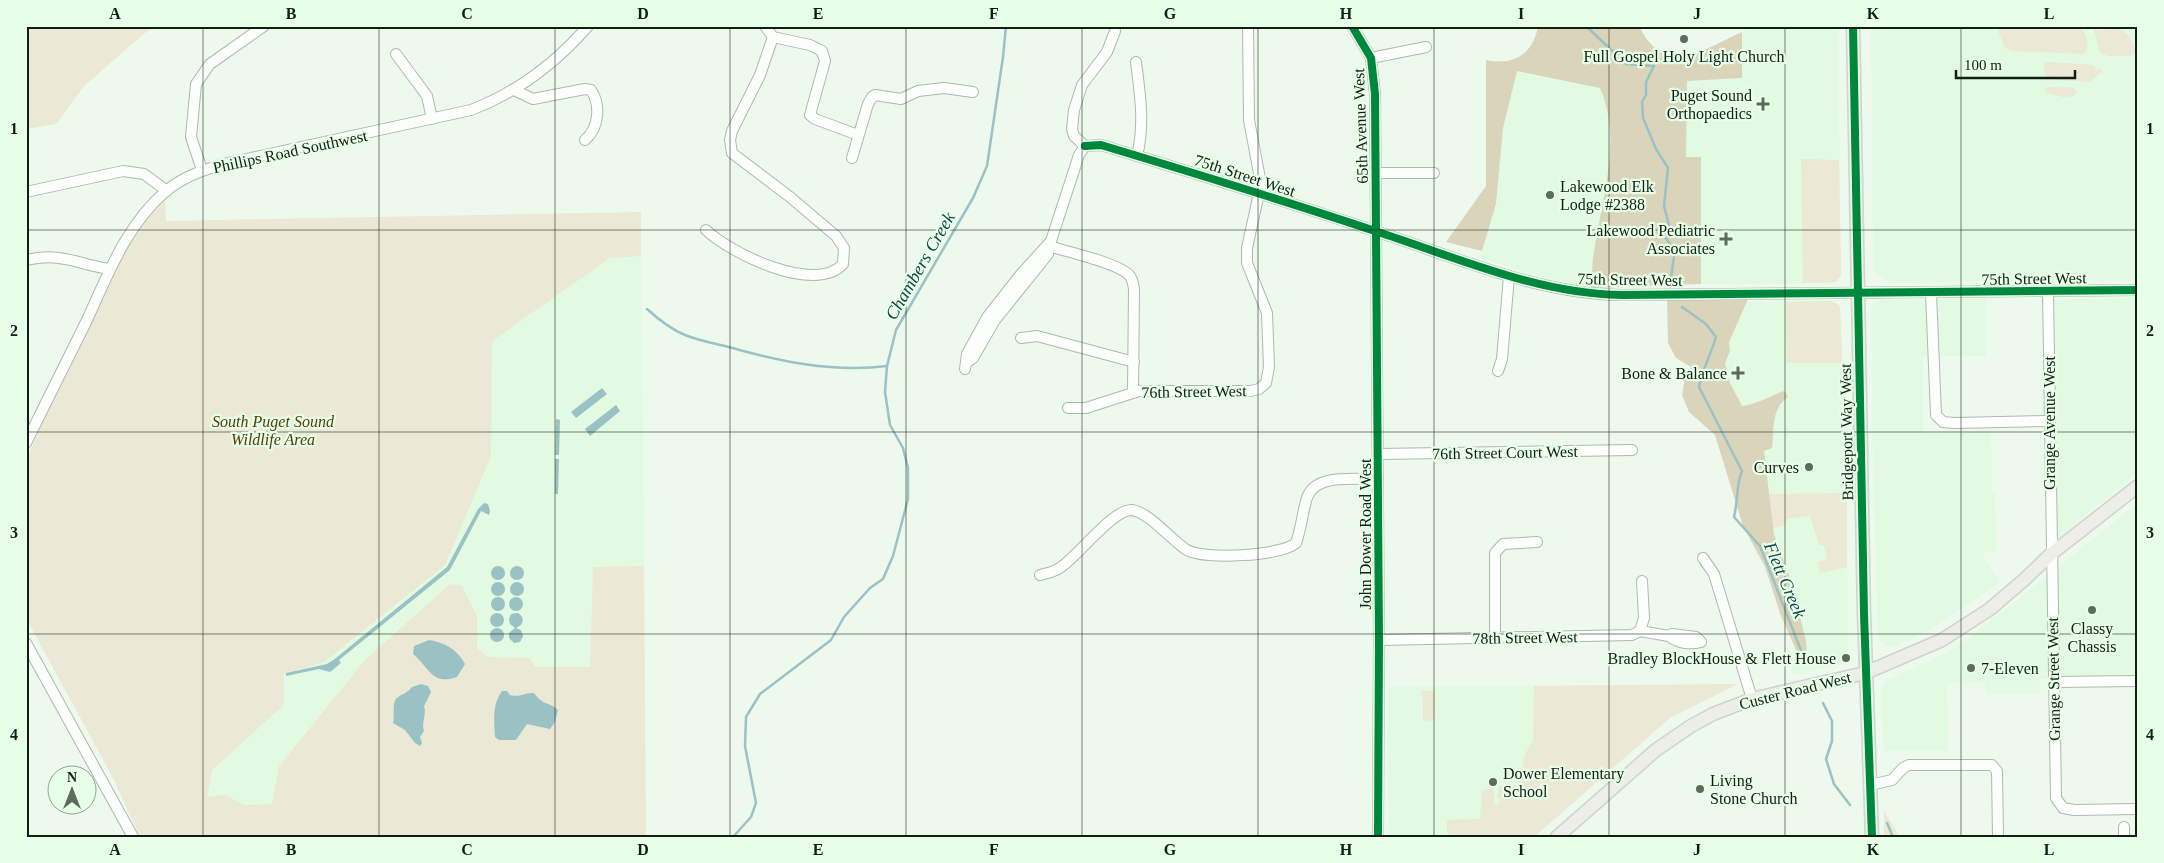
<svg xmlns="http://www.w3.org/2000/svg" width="2164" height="863" font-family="'Times New Roman',serif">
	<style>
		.built { fill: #e1fae1 }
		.green { fill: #ebe8d5 }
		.forest { fill: #dad4ba }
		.water { fill: #9ac2c5 }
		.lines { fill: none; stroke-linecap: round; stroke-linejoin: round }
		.stream { stroke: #9ac2c5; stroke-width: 2.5 }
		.minor-casing { stroke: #aeb9ae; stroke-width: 12 }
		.major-casing { stroke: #ced4ce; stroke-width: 15 }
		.minor { stroke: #fcfefc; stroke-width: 10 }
		.major { stroke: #eceee7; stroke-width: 12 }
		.cycleway-casing { stroke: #e7ffe7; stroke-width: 11 }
		.cycleway { stroke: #00873e; stroke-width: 8 }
		.grid { fill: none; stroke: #121d13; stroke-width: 1; stroke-opacity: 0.55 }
		.poi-dot { fill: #5f6a5f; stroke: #e7ffe7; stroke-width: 2 }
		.labels { text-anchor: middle; stroke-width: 4.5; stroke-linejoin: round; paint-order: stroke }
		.poi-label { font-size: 16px; fill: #121d13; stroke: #e7ffe7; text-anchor: end }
		.street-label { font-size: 16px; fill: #121d13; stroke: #e7ffe7 }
		.park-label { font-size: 16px; font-style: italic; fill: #523c0d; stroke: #e7ffe7 }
		.water-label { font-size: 18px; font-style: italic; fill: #14434b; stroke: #e7ffe7 }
		.neatline { fill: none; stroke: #121d13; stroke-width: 2 }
		.grid-label { font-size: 16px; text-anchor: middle; font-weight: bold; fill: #121d13 }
	</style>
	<rect width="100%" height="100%" fill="#edf9ed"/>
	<g class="built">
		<polygon points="1750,26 1838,26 1841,275 1836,282 1833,284 1701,284 1701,157 1686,157 1687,81 1742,78 1742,32"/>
		<polygon points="1871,26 2138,26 2138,280 1891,282 1877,275 1873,268 1873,262"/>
		<polygon points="1516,71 1600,88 1607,104 1611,131 1609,169 1595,246 1591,288 1562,284 1480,258 1496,204 1503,128"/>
		<polygon points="641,256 644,566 593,567 590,667 535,667 530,658 488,657 477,648 477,616 462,586 450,584 365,660 279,766 272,804 244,805 225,795 207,797 212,770 284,705 283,673 325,662 491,456 492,341 610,258"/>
		<polygon points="2138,298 2138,472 2056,539 2055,300"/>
		<polygon points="1986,299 1986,356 1923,356 1923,433 1991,432 1992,491 1995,492 1996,552 1984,552 1984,559 2000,582 1934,627 1895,646 1885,646 1878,637 1872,423 1871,308 1881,300"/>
		<polygon points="1831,301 1839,305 1841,315 1847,493 1848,656 1841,664 1792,675 1792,663 1807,655 1806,641 1774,553 1708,302"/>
		<polygon points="2138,503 2138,678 2040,679 2040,693 1986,693 1985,683 1947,683 1948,751 1884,751 1881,690 1887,680 1935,659 1962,644"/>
		<polygon points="1738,684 1671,717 1534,837 1389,837 1388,687"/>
	</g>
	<g class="green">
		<polygon points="26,26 153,26 85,85 56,124 26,129"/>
		<path d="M2002 26H2048L2061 29 2079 26C2086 32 2091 46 2084 54L2012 51 2005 48 1998 31Z"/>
		<path d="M2114 28C2126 30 2134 40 2135 52L2131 56H2108L2100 52 2094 30H2107Z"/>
		<polygon points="2048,62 2094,65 2095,68 2103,70 2090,82 2047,79 2044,70 2044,64"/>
		<polygon points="2048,87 2074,88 2077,91 2074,96 2063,97 2046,93 2044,88"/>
		<polygon points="1801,159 1839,160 1841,275 1835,282 1803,283"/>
		<polygon points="165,198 166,221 641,212 641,256 610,258 492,341 491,456 445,565 324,662 284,674 284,705 212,770 207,797 225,795 244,805 272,804 279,766 365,660 450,584 462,586 477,616 477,648 488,657 530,658 535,667 590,667 593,567 644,566 646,837 140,837 113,778 26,618 26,460 53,400 80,346 100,295 140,229"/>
		<polygon points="1831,301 1839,305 1840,308 1842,363 1787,363 1786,302"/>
		<polygon points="1847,493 1847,567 1820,573 1818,562 1827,559 1824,545 1819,545 1810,516 1786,519 1786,525 1771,529 1769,494"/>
		<polygon points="1738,684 1671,717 1534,837 1450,837 1450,834 1447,834 1447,820 1480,819 1482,792 1486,789 1491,789 1494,792 1494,804 1496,805 1501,800 1497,797 1499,786 1519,785 1525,754 1533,741 1534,686"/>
		<polygon points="1421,691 1435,691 1434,720 1423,721 1423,697 1421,696"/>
		<polygon points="1884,811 1900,837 1884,837"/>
	</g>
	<g class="forest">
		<path d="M1538 26H1639C1665 79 1702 50 1742 32V78L1687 81 1686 157H1701V284L1591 288C1592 274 1592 259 1595 246 1603 194 1622 138 1600 88L1517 71 1503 128 1496 204 1482 251 1446 242 1486 186V60C1513 66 1533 55 1538 26Z"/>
		<path d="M1749 297 1729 342 1730 351 1725 363 1729 381 1742 406C1758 404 1769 396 1784 391L1788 397C1771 409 1774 429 1772 448L1764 451 1774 535 1790 578 1806 641 1807 655 1800 659 1781 616 1765 567 1743 526 1715 435 1689 412 1682 395 1685 378 1691 367 1676 358 1668 343 1667 299Z"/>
	</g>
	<g class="water">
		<polygon points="602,388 607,394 576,418 571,412"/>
		<polygon points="616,405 620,411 590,436 585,429"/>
		<polygon points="556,419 560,420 559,455 555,455"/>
		<polygon points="555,459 559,459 558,494 555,494"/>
		<polygon points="484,503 488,504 490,511 489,515 481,511 450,570 339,660 341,663 330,672 319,669 286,676 286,673 327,664 336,658 447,567 478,509"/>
		<circle cx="498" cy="573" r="7"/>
		<circle cx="517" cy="573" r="7"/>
		<circle cx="498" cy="589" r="7"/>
		<circle cx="517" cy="589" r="7"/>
		<circle cx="516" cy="604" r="7"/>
		<circle cx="498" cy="604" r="7"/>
		<circle cx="497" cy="620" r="7"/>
		<path d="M518 613C523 616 524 620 521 625L516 628 521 630 523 636 520 642 514 643 509 638V633L515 628 510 624 509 619 511 614Z"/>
		<circle cx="497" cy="635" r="7"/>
		<path d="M429 640C444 642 458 650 465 664L457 677C432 686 429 667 413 654L414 646Z"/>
		<path d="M421 684 428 686 431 692 424 706C427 715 421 722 424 731L420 737 422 743 420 746 415 743 405 730 393 723C395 716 392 703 396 699 401 694 408 693 412 687Z"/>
		<path d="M502 691H507L510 695C520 698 524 692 534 693 544 707 549 701 558 710L555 722 550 729 527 724 516 740H499L495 737C494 721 492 705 502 691Z"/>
	</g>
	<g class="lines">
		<g class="stream">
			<polyline points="1586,26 1626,64 1654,66 1646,82 1646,95 1642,102 1643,118 1656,149 1668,168 1664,206 1669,225 1664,236 1675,250 1671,277"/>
			<path d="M1682 307 1706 324 1716 337C1711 354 1702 370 1699 387L1742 471C1736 485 1738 501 1734 517L1760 546 1804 658"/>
			<path d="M647 309C658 319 670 329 685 335 697 340 712 343 725 346 778 361 832 373 887 366"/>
			<polyline points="1823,703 1832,721 1832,741 1826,759 1834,784 1850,805"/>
			<polyline points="1887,823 1893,837"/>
			<polyline points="733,837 751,817 756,803 745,746 746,717 760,694 831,640 844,617 870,588 883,579 893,556 908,499 908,468 903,448 890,425 885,392 887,366 896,330 973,198 987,166 1003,57 1006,26"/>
		</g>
		<g class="minor-casing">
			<g id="minor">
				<polyline points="765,26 773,37 810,45 822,51 825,61 810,115 815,119 858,135"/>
				<polyline points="1352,26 1371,58 1375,94 1379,640 1378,837"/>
				<polyline points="396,54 427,96 432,119"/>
				<polyline points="1371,58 1426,47"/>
				<path d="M1136 62C1140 94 1145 124 1137 156"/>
				<path d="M514 90 533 99 585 89 591 90C601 105 599 128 585 140"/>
				<path d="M1085 146 1101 145C1194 173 1286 201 1378 232 1458 258 1538 294 1622 295L2138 290"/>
				<polyline points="1085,146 1074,136 1072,129 1074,110 1082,85 1107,52 1115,31"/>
				<polyline points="852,158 868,104 872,97 875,95 901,99 918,91 944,88 973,92"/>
				<polyline points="202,170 191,137 196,84 210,64 264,26"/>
				<polyline points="1376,173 1434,173"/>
				<polyline points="26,192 123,171 144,174 167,191"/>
				<path d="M706 230C730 253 815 295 843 264L844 248 836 236 790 197 732 153 730 140 732 131 760 75 773 37"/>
				<path d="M1048 246C1065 251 1118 263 1129 275 1133 279 1133 284 1134 289L1133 392"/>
				<path d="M26 260C60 252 78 264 109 269"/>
				<polyline points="2048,292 2056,798 2063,808 2074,810 2138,809"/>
				<polyline points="1931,293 1936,415 1943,422 1955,423 2049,421"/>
				<polyline points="1021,338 1037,336 1134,362"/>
				<polyline points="967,362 973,358 995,320 1048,254 1048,246"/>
				<polyline points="965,369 967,354 988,316 1021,274 1051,241 1079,155 1085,146"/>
				<polyline points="1498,371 1502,359 1509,276"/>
				<polyline points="1068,408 1086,408 1139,391 1250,391 1259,389 1266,383 1269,367 1267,313 1247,263 1247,248 1261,184 1249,120 1248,26"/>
				<path d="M26 443C46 402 67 361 87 320 108 274 127 224 166 191 184 176 206 169 228 163L471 110C518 92 555 64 588 26"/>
				<polyline points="1378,454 1632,450"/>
				<polyline points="1703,558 1714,574 1752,699"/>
				<path d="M1040 575C1048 573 1055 572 1061 567 1078 556 1113 509 1132 510 1149 512 1172 541 1187 550 1204 560 1281 556 1296 543 1301 529 1302 516 1306 501 1313 472 1355 480 1378 479"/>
				<polyline points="1640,631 1644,618 1642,581"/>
				<polyline points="1495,638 1495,553 1503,544 1537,542"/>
				<path d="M1379 640 1632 635 1640 631 1669 636 1672 634 1696 637 1701 642C1690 645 1677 643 1669 636"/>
				<polyline points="26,643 133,837"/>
				<polyline points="2054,682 2138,681"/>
				<polyline points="1870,785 1892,780 1903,768 1909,765 1992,765 1997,771 1998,837"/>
				<polyline points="2124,837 2124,827"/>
			</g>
		</g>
		<g class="major-casing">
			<g id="major">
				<polyline points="1853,26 1864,614 1872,837"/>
				<polyline points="1557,837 1656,750 1691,726 1713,714 1752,699 1865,673 1942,640 1990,609 2025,579 2051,554 2138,486"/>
			</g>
		</g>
		<use href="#minor" class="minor"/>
		<use href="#major" class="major"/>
		<g class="cycleway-casing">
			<g id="cycleway">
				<polyline points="1352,26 1371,58 1375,94 1379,640 1378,837"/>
				<polyline points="1853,26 1864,614 1872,837"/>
				<path d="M1085 146 1101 145C1194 173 1286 201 1378 232 1458 258 1538 294 1622 295L2138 290"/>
			</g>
		</g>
		<use href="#cycleway" class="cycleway"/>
	</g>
	<path class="grid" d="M203 26V837M379 26V837M555 26V837M730 26V837M906 26V837M1082 26V837M1258 26V837M1434 26V837M1609 26V837M1785 26V837M1961 26V837M26 230H2138M26 432H2138M26 634H2138"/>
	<g class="poi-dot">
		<circle cx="1684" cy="39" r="5"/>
		<path d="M1760.5 96.5h5v5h5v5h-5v5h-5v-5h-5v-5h5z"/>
		<circle cx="1550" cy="195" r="5"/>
		<path d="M1723.5 231.5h5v5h5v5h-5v5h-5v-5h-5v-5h5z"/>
		<path d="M1735.5 365.5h5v5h5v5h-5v5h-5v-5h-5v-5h5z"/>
		<circle cx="1809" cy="467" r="5"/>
		<circle cx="2092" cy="610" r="5"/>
		<circle cx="1846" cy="658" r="5"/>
		<circle cx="1971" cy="668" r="5"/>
		<circle cx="1493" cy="782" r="5"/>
		<circle cx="1700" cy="789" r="5"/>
	</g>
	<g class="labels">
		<g class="poi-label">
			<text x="1684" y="62" text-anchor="middle">Full Gospel Holy Light Church</text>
			<text x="1752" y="101">Puget Sound<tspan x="1752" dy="18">Orthopaedics</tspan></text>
			<text x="1560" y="192" text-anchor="start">Lakewood Elk<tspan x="1560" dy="18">Lodge #2388</tspan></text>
			<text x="1715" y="236">Lakewood Pediatric<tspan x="1715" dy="18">Associates</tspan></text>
			<text x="1727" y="379">Bone &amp; Balance</text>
			<text x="1799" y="473">Curves</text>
			<text x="2092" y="634" text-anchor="middle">Classy<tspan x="2092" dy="18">Chassis</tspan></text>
			<text x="1836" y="664">Bradley BlockHouse &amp; Flett House</text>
			<text x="1981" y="674" text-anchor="start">7-Eleven</text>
			<text x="1503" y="779" text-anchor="start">Dower Elementary<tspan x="1503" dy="18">School</tspan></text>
			<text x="1710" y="786" text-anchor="start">Living<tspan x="1710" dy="18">Stone Church</tspan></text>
		</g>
		<g class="street-label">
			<text transform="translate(1360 126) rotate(-92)" y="6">65th Avenue West</text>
			<text transform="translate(290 151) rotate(-12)" y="6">Phillips Road Southwest</text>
			<text transform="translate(1245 175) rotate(18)" y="6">75th Street West</text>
			<text transform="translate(2034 278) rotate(-1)" y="6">75th Street West</text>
			<text transform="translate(1630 279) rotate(1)" y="6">75th Street West</text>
			<text transform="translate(1194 391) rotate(-1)" y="6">76th Street West</text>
			<text transform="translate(2049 423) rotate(-90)" y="6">Grange Avenue West</text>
			<text transform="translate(1846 432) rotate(-91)" y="6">Bridgeport Way West</text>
			<text transform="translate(1505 452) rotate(-1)" y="6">76th Street Court West</text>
			<text transform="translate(1365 534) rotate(-90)" y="6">John Dower Road West</text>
			<text transform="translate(1525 637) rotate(-1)" y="6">78th Street West</text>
			<text transform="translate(2053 679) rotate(-91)" y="6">Grange Street West</text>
			<text transform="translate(1795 690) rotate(-14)" y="6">Custer Road West</text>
		</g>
		<g class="park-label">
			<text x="273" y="427">South Puget Sound<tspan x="273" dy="18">Wildlife Area</tspan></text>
		</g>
		<g class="water-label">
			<text transform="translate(920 266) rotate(-60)" y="6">Chambers Creek</text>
			<text transform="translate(1785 580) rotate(67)" y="6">Flett Creek</text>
		</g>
	</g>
	<rect width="2164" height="863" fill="none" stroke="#e7ffe7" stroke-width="55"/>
	<g transform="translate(72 790)"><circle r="24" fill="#e7ffe7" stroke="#92a592"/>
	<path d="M0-4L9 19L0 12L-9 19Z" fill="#5f6a5f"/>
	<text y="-8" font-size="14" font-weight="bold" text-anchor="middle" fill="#121d13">N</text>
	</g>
	<path d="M1956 70v8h119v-8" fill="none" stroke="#121d13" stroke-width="2.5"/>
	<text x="1964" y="70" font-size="15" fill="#121d13" stroke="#e7ffe7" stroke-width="4" paint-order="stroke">100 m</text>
	<rect x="28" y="28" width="2108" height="808" class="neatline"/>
	<g class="grid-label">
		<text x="115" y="19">A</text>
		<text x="291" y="19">B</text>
		<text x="467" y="19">C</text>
		<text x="643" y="19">D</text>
		<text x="818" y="19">E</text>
		<text x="994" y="19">F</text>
		<text x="1170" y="19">G</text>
		<text x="1346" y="19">H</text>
		<text x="1521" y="19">I</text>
		<text x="1697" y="19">J</text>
		<text x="1873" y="19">K</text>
		<text x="2049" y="19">L</text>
		<text x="14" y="134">1</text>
		<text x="2150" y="134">1</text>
		<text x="14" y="336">2</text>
		<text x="2150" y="336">2</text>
		<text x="14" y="538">3</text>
		<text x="2150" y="538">3</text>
		<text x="14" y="740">4</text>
		<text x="2150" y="740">4</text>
		<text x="115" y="855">A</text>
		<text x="291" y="855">B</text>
		<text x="467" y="855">C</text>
		<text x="643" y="855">D</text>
		<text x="818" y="855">E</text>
		<text x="994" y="855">F</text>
		<text x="1170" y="855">G</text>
		<text x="1346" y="855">H</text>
		<text x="1521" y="855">I</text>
		<text x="1697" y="855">J</text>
		<text x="1873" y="855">K</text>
		<text x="2049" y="855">L</text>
	</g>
</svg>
